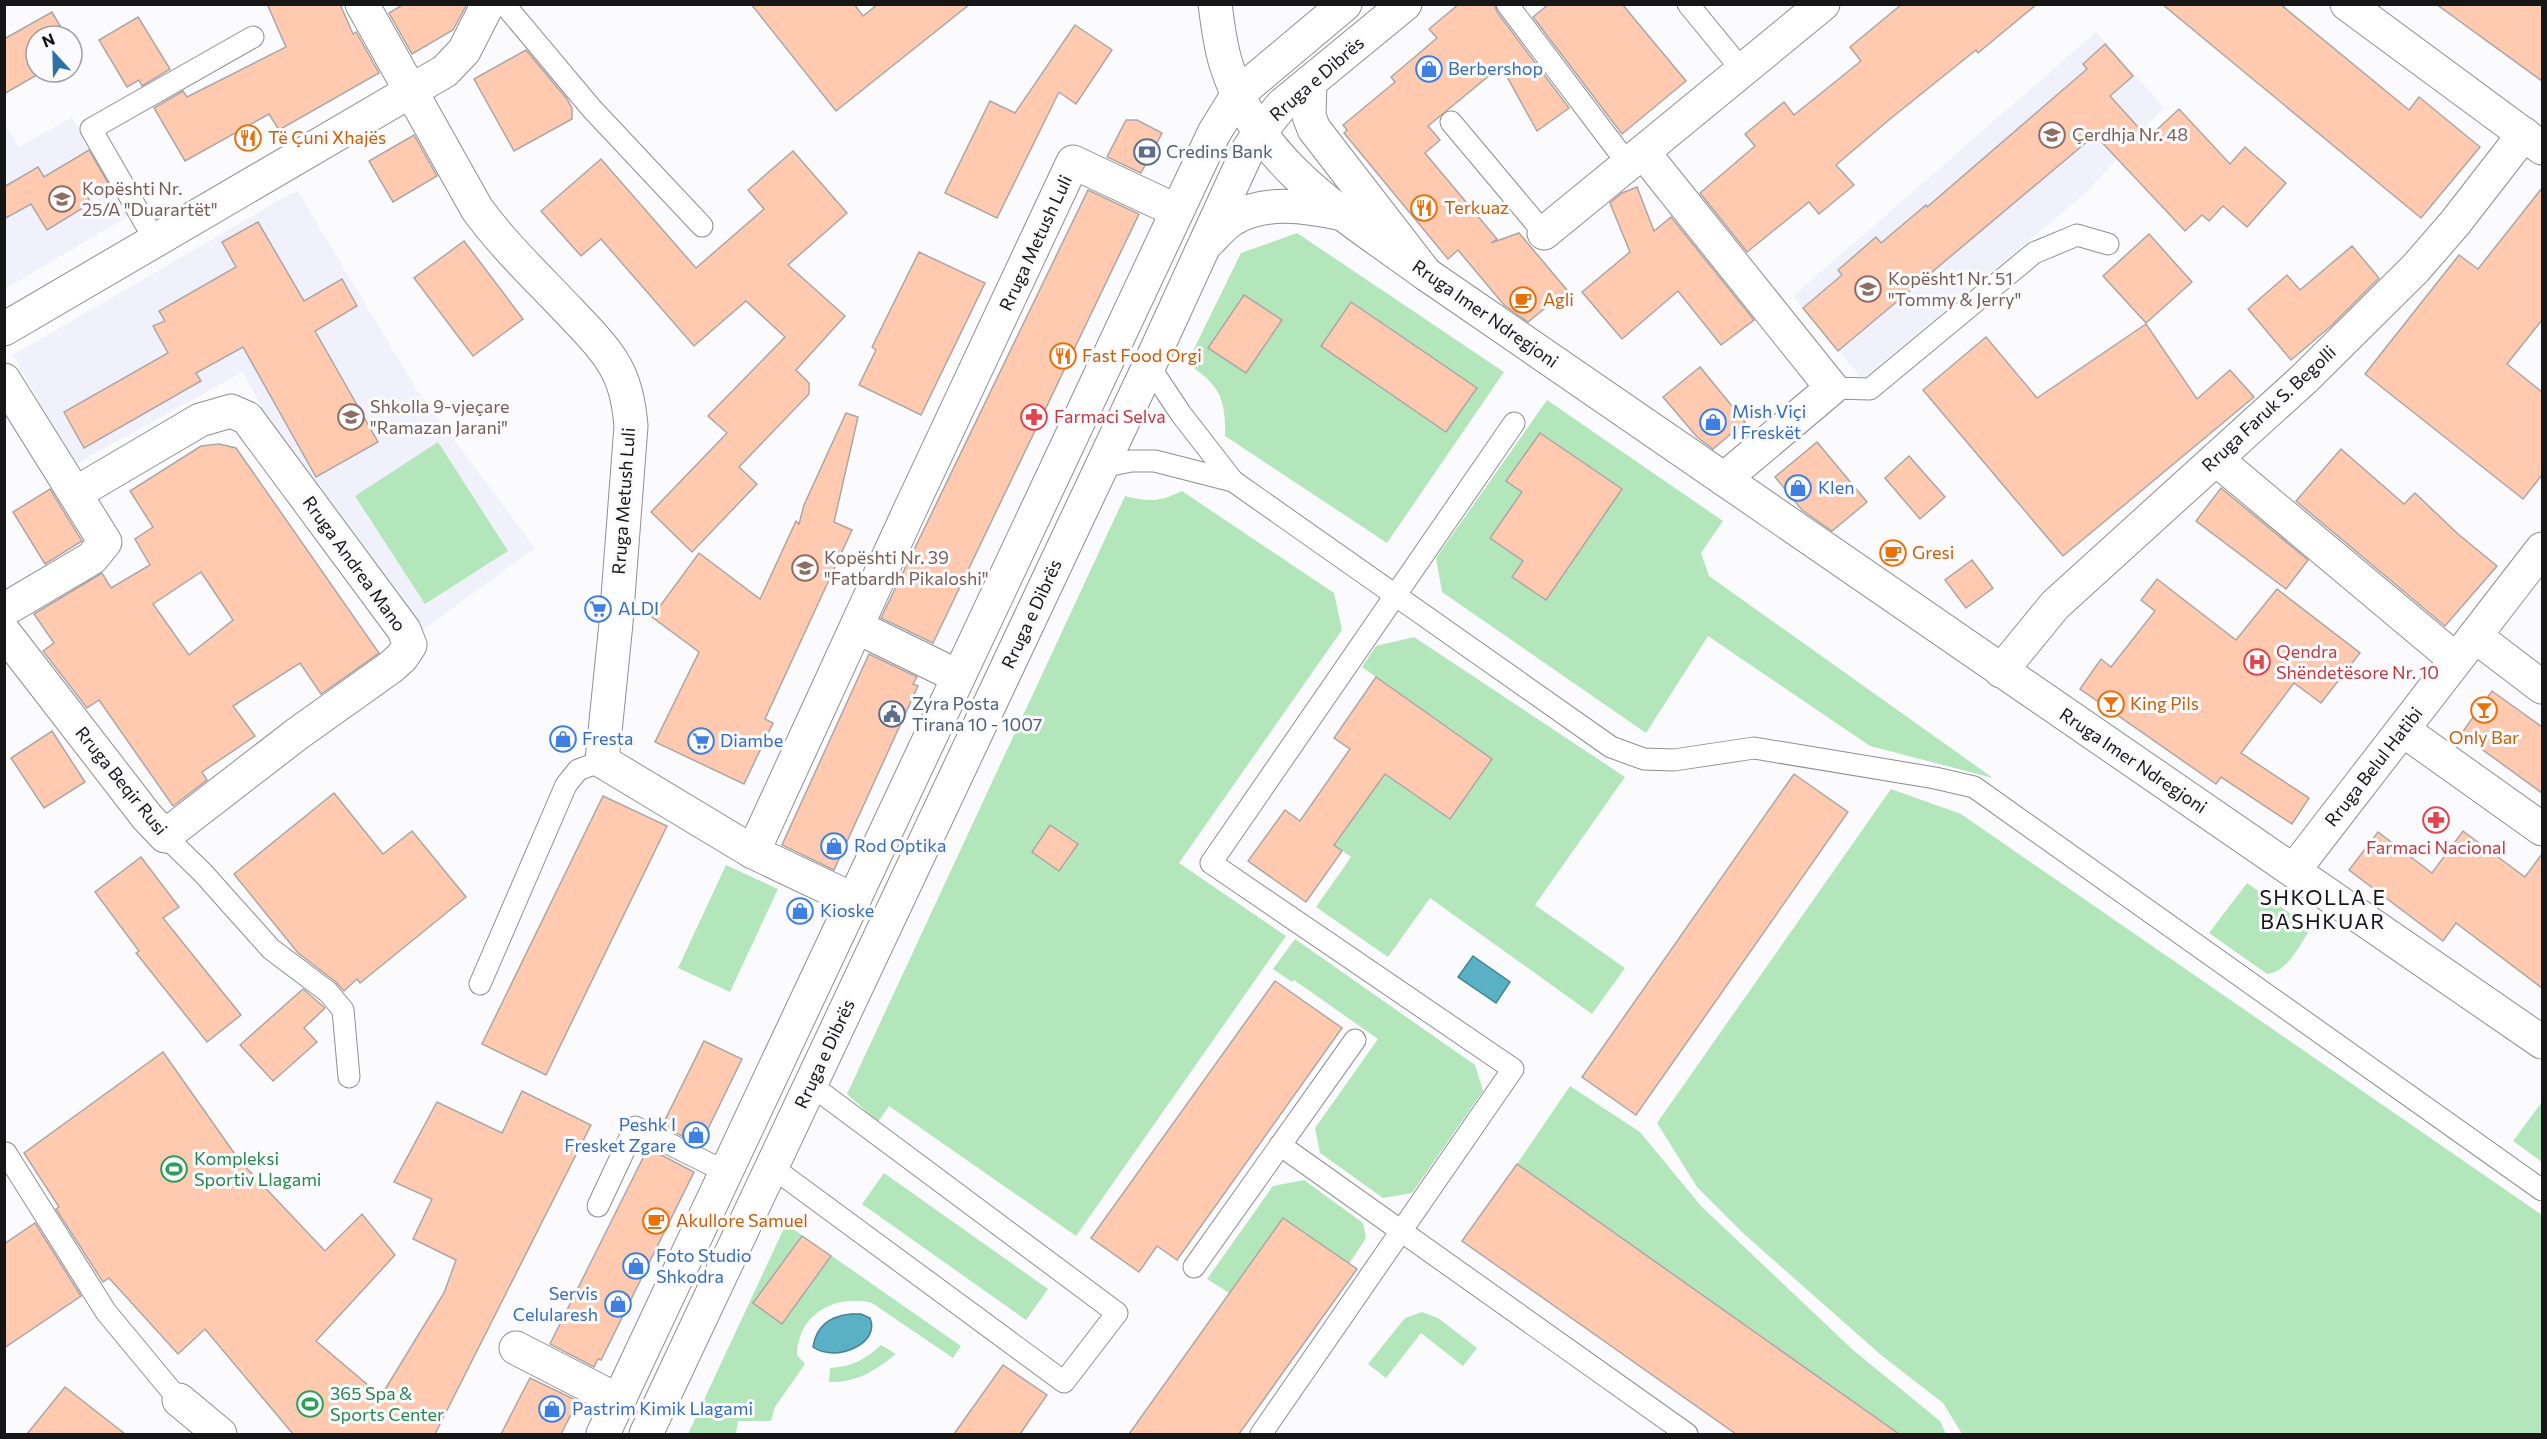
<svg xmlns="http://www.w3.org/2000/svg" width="2547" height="1439" font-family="Commissioner,sans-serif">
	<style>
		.built { fill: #f1f1fc }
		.green { fill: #b4e6bc }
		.water { fill: #5ab0c4; stroke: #468290; stroke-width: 1.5 }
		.building { fill: #ffcaaf; stroke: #aaa7a6; stroke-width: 1.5; fill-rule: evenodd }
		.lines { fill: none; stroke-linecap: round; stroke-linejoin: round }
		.lane-casing { stroke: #8f8f91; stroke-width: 23 }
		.street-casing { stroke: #8f8f91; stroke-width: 35 }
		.secondary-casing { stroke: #8f8f91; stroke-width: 35 }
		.primary-casing { stroke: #8f8f91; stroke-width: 35 }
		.lane { stroke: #fff; stroke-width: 21 }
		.street { stroke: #fff; stroke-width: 33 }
		.secondary { stroke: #fff; stroke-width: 33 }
		.primary { stroke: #fff; stroke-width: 33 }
		.labels { text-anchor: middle; stroke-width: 6; stroke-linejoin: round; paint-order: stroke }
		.shop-label { font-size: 18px; fill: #366cbe; stroke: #fbfbfe; text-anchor: start }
		.street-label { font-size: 18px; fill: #161617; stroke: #fbfbfe }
		.education-label { font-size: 18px; fill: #785e54; stroke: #fbfbfe; text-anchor: start }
		.food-label { font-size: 18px; fill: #c56008; stroke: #fbfbfe; text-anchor: start }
		.service-label { font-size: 18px; fill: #4e5e75; stroke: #fbfbfe; text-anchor: start }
		.health-label { font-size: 18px; fill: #be3a42; stroke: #fbfbfe; text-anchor: start }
		.leisure-label { font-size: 18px; fill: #27864d; stroke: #fbfbfe; text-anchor: start }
		.quarter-label { font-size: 21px; letter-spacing: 1.5px; fill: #161617; stroke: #fbfbfe }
	</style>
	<rect width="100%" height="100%" fill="#fbfbfe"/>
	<g class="built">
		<polygon points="2096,32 2164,107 2086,193 1863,380 1793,296"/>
		<polygon points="72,117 130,215 5,289 4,122 19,147"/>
		<polygon points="297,190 417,390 535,548 420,632 280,444 243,372 74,465 13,355"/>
	</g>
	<g class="green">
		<path d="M1297 233 1504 372 1387 543 1225 436C1226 397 1219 385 1187 363L1241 253Z"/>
		<polygon points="1547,400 1723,521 1701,553 1709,576 1993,778 1870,746 1708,636 1646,733 1442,592 1436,558"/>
		<polygon points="438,442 508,551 425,604 355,496"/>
		<path d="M1182 491 1334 593 1342 630 1179 863 1286 936 1076 1236 889 1106 878 1122 847 1094 1125 496C1150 502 1159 502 1182 491Z"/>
		<polygon points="1414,637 1625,777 1535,905 1625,968 1592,1014 1430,898 1388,957 1316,907 1351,857 1334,845 1385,774 1450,819 1492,759 1362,667 1376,646"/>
		<polygon points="1891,789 1961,814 2542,1215 2542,1434 1962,1434 1943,1403 1881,1355 1744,1234 1697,1187 1657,1123"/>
		<polygon points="726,865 778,889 730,992 678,968"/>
		<path d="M2247 883 2311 928C2300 944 2288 972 2267 974L2209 933Z"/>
		<polygon points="1295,939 1475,1065 1483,1091 1412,1193 1383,1198 1320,1153 1315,1128 1378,1039 1294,980 1292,982 1273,969"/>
		<polygon points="1570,1086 1640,1132 1701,1206 1853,1350 1940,1421 1946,1434 1899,1434 1517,1164"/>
		<polygon points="2542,1102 2542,1162 2513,1141"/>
		<polygon points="884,1173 1048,1289 1026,1320 862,1204"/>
		<polygon points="1304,1180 1363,1223 1366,1238 1349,1264 1283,1218 1229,1293 1207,1279 1273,1186"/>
		<path d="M786 1224 961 1346 953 1358 872 1303C835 1294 798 1314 797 1355L805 1364 775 1407 771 1421H738L736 1434H688Z"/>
		<polygon points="1422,1312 1438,1318 1477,1348 1463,1366 1421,1333 1386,1378 1368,1364 1405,1318"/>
		<path d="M881 1345 896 1354C875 1371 856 1383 829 1382L830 1368C851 1367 865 1360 881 1345Z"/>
	</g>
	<g class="water">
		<polygon points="1473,956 1510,982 1496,1003 1458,977"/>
		<path d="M851 1314H861L870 1318C881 1344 835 1363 813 1347 816 1326 831 1316 851 1314Z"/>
	</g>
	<g class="building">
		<polygon points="267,4 340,4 353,34 356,32 379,73 279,130 269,114 185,161 154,108 183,91 187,97 286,47"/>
		<polygon points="404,4 467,4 453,30 412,54 389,13"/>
		<polygon points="751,4 854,4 863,16 878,4 970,4 836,111"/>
		<polygon points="1459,4 1494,4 1497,12 1569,108 1537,131 1501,66 1428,126 1440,140 1425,153 1497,239 1491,243 1519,233 1567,290 1528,322 1504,305 1458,250 1448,259 1344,133 1347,130 1343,125 1395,82 1391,77 1437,38 1429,29"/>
		<polygon points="1549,4 1622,4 1686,81 1622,134 1533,17"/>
		<polygon points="1902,4 2037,4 1978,53 1976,50 1890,119 1836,165 1854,185 1819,214 1809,202 1747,252 1700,193 1755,146 1745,134 1784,102 1794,115 1861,61 1850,47"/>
		<polygon points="2162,4 2280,4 2409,110 2419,97 2480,147 2421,218"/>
		<polygon points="2436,4 2542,4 2542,81"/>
		<polygon points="52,12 66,36 36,36 36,72 42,72 4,94 4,39"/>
		<polygon points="138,17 170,69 142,86 139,80 127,87 99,40"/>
		<polygon points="1075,25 1112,50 1076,104 1059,92 997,218 945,193 990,101 1015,113"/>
		<polygon points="2105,44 2133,76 2110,96 2148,138 2179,109 2230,164 2245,147 2286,183 2247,227 2223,206 2209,221 2202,215 2185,231 2095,135 1838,351 1803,308 1842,275 1838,270 1876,237 1881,243 1926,205 1927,207 2087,69 2083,64"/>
		<polygon points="526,50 567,99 572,108 572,119 514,151 474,79"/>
		<polygon points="1126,120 1137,120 1162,133 1141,173 1107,157"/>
		<polygon points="414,135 437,176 393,202 369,161"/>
		<polygon points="89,150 108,183 87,196 91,203 47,230 31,204 4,219 4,187 38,167 44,177"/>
		<polygon points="793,151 847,213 788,265 845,316 796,370 809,383 809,394 739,467 757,484 692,552 651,512 727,433 708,416 785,337 746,301 694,346 601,239 581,256 541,211 601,159 696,268 764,209 748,190"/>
		<polygon points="1637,187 1654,231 1671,217 1754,320 1721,345 1678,291 1622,339 1582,292 1630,252 1610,203 1622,193"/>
		<polygon points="2542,188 2542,320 2507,364 2542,392 2542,475 2523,499 2365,374 2459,255 2478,269"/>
		<polygon points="1088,190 1139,214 933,643 881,618"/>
		<polygon points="258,222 304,301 342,279 357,306 315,331 378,442 316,477 243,347 196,373 201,381 84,448 64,412 168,353 153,326 165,321 159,311 236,267 222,242"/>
		<polygon points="2149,234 2192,282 2146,323 2103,276"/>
		<polygon points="464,241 523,319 473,356 414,278"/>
		<polygon points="2352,246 2379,278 2331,326 2291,360 2248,309 2287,275 2300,290"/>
		<polygon points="919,252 985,283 921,415 859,385 876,350 872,347"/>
		<polygon points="1244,295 1282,320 1246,373 1208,348"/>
		<polygon points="1351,302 1477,388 1446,432 1321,346"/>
		<polygon points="2146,324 2197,399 2230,370 2254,397 2063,556 1923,390 1986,337 2037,398"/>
		<polygon points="1700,367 1745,422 1713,449 1697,437 1663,397"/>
		<polygon points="846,413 858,417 834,522 852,530 765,719 773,723 744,784 655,742 699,652 652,617 699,553 760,599 796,521 799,524 804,505"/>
		<polygon points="1540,433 1622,489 1546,600 1512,577 1523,561 1490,538 1522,492 1506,481"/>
		<polygon points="1817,442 1867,502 1832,531 1802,510 1775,477"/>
		<path d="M219 444 236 448 379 653 321 694 300 663 233 706 255 736 202 772 207 780 173 806 99 700 87 708 43 651 54 643 34 614 102 573 111 588 150 565 135 539 153 527 130 491 201 446ZM201 572 233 620 189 655 153 604Z"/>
		<polygon points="2341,449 2404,504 2415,493 2458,534 2497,566 2445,626 2296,501"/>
		<polygon points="1909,456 1945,497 1920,519 1885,478"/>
		<polygon points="2221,488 2308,560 2286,589 2196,521"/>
		<polygon points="50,489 82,541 45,564 13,512"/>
		<polygon points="1972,560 1993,588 1966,608 1945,580"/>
		<polygon points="2157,579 2236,640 2277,589 2360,653 2321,703 2294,683 2241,753 2309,798 2292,824 2221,777 2216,784 2080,689 2101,659 2111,667 2155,611 2141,600"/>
		<polygon points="869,654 917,677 913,684 918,686 834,870 782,845"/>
		<polygon points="1376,677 1492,759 1450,819 1385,774 1334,845 1342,851 1306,902 1248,861 1285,810 1300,821 1350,749 1334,738"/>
		<polygon points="2492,691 2542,727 2542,793 2461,734"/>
		<polygon points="52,731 85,782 44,808 11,758"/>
		<polygon points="1794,774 1848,812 1636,1115 1582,1077"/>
		<polygon points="334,793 383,854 412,831 466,897 360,983 357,979 344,991 336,982 298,953 234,874"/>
		<polygon points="603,796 667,826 546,1075 482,1044"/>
		<polygon points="1050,825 1078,844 1059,871 1032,852"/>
		<polygon points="2463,831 2525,877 2542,854 2542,988 2456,923 2443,941 2349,870 2378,832 2432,873"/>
		<polygon points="141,857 179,907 163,918 241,1015 207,1042 136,953 139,951 95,892"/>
		<polygon points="1275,981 1342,1028 1177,1260 1157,1246 1139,1272 1091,1238"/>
		<polygon points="303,989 325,1008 304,1028 317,1042 273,1081 240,1045"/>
		<polygon points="704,1041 742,1059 700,1145 662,1126"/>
		<polygon points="163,1052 239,1160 325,1251 362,1214 395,1255 316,1341 381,1396 444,1293 456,1260 413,1239 432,1199 394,1182 437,1102 502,1133 522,1091 591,1125 435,1434 293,1434 205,1329 178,1354 109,1278 103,1282 56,1209 59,1207 24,1153"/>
		<polygon points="648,1148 694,1172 601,1360 598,1359 594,1367 550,1344"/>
		<polygon points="1517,1164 1899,1434 1736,1434 1462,1241"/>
		<polygon points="1283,1218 1357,1269 1239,1434 1129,1434"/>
		<polygon points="35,1223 81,1296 4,1348 4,1244"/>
		<polygon points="802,1236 831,1256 782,1324 753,1303"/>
		<polygon points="1003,1365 1047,1395 1020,1434 954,1434"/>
		<polygon points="530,1378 578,1401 561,1434 501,1434"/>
		<polygon points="65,1387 125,1434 27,1434"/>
	</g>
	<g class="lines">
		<g class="lane-casing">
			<g id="lane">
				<polyline points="504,4 592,109 702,226"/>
				<polyline points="1507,4 1628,164"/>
				<polyline points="1688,4 1742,70"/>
				<polyline points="1451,122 1544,233"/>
				<polyline points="156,242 91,129 253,37"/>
				<polyline points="1149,366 1181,414 1233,481 1611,747 1644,759 1674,760 1754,748 1935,778 1974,787 2542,1190"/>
				<polyline points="1832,388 1870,389 2034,253 2077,235 2108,244"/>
				<polyline points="1102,467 1131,461 1155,461 1233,481"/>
				<polyline points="165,836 203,873 271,949 328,992 343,1010 349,1077"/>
				<polyline points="480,984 566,785 578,770 602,761"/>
				<polyline points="1280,1145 1687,1434"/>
				<polyline points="6,1153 106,1312 179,1400"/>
				<polyline points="772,1167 1064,1382 1117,1313 811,1085"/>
				<polyline points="598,1206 635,1127 726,1172"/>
				<polyline points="1194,1267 1355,1040"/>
				<polyline points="1261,1434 1513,1069 1211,863 1514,423"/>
			</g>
		</g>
		<g class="street-casing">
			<g id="street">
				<path d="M362 4 477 209C504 246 538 278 570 312 584 327 601 343 612 361 625 381 629 403 631 426L616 623 602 761 753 852 854 900"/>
				<polyline points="2347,4 2542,148"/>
				<polyline points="1643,152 1832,388 1724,479"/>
				<polyline points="1544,233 1823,4"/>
				<polyline points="4,329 445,71 464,51 488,4"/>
				<polyline points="4,380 105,542 92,558 4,610"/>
				<polyline points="2216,459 2456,660"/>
				<polyline points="857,627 957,676"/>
				<polyline points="4,632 147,817 165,836 297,734 391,667 402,657 410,645 404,630 247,418 231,411 200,420 76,493"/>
				<polyline points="2475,636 2542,687"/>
				<polyline points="2001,671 2055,605 2305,378 2415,269 2455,223 2524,134"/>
				<polyline points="2403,730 2542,829"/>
				<polyline points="753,852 908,514 1073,162 1177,211"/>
				<polyline points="2294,870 2542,549"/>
				<polyline points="516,1348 619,1401"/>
				<polyline points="179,1400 220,1434"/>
			</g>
		</g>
		<g class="secondary-casing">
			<path id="secondary" d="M1215 4C1218 26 1220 47 1227 67 1259 167 1347 216 1426 274L2542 1042"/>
		</g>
		<g class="primary-casing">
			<g id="primary">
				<polyline points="1310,82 1309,116 1314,129 1426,274"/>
				<path d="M1209 241C1216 234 1224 224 1233 219 1266 199 1308 207 1343 214"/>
				<polyline points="603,1434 1214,133 1238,94 1345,4"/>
				<polyline points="646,1434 1149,366 1248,150 1259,133 1282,105 1405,4"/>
			</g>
		</g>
		<use href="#lane" class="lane"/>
		<use href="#street" class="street"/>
		<use href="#secondary" class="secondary"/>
		<use href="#primary" class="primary"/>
	</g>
	<defs>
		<g id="shop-ring" transform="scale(1.35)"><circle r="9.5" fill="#fbfbfe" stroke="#3f7fe0" stroke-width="1.5"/><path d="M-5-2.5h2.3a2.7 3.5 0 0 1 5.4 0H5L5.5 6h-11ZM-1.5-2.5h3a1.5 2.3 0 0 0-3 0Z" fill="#3f7fe0"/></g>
		<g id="school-ring" transform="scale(1.35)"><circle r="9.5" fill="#fbfbfe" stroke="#8d6e63" stroke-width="1.5"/><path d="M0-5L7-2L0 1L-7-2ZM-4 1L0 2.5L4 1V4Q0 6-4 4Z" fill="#8d6e63"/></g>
		<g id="restaurant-ring" transform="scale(1.35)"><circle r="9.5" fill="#fbfbfe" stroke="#e8710a" stroke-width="1.5"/><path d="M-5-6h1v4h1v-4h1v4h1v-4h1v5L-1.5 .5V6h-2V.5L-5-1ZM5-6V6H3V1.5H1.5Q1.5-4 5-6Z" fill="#e8710a"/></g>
		<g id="bank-ring" transform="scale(1.35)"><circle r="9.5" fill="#fbfbfe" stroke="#5c6f8a" stroke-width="1.5"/><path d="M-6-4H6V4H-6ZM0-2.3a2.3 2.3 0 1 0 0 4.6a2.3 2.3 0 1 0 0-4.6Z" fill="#5c6f8a"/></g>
		<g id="cafe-ring" transform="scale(1.35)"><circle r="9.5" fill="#fbfbfe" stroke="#e8710a" stroke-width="1.5"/><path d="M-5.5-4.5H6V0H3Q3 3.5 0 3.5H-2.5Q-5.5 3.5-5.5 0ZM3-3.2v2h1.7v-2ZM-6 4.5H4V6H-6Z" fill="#e8710a"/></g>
		<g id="pharmacy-ring" transform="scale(1.35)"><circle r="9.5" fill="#fbfbfe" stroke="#e0444e" stroke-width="1.5"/><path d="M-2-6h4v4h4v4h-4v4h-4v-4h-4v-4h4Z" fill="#e0444e"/></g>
		<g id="supermarket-ring" transform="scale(1.35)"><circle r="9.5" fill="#fbfbfe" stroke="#3f7fe0" stroke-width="1.5"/><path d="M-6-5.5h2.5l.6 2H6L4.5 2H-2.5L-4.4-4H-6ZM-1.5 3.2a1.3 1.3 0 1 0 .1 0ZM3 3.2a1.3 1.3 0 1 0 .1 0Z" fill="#3f7fe0"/></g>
		<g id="hospital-ring" transform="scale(1.35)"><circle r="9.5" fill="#fbfbfe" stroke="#e0444e" stroke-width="1.5"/><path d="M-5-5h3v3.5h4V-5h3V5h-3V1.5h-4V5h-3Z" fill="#e0444e"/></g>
		<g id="bar-ring" transform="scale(1.35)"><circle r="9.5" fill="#fbfbfe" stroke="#e8710a" stroke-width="1.5"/><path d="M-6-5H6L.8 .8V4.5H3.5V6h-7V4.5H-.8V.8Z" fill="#e8710a"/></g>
		<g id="civic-ring" transform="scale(1.35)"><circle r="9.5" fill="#fbfbfe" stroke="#5c6f8a" stroke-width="1.5"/><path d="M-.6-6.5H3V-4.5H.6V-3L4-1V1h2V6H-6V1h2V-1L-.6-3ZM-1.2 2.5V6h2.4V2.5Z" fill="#5c6f8a"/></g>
		<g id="stadium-ring" transform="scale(1.35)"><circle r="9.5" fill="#fbfbfe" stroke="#2e9e5b" stroke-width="1.5"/><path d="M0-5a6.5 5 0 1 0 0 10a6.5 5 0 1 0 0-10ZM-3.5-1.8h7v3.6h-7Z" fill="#2e9e5b"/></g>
	</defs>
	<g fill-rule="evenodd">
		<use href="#shop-ring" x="1429" y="69"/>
		<use href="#school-ring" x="2052" y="135"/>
		<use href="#restaurant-ring" x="248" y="138"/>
		<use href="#bank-ring" x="1147" y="152"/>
		<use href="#school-ring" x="62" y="199"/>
		<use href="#restaurant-ring" x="1424" y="208"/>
		<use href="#school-ring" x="1868" y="289"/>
		<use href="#cafe-ring" x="1523" y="300"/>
		<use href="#restaurant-ring" x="1063" y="356"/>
		<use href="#school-ring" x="351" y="417"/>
		<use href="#pharmacy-ring" x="1034" y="417"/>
		<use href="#shop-ring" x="1713" y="422"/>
		<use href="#shop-ring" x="1798" y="488"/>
		<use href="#cafe-ring" x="1893" y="553"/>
		<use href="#school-ring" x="805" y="568"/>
		<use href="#supermarket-ring" x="598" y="609"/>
		<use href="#hospital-ring" x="2257" y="662"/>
		<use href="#bar-ring" x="2111" y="704"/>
		<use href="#bar-ring" x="2484" y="710"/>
		<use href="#civic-ring" x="892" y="714"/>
		<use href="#shop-ring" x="563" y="739"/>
		<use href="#supermarket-ring" x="701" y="741"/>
		<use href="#pharmacy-ring" x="2436" y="820"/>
		<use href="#shop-ring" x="834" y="846"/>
		<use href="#shop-ring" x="800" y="911"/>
		<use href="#shop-ring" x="696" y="1135"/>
		<use href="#stadium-ring" x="174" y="1169"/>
		<use href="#cafe-ring" x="656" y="1221"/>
		<use href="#shop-ring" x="636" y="1266"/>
		<use href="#shop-ring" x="618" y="1304"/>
		<use href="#stadium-ring" x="310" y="1404"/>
		<use href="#shop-ring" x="552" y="1409"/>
	</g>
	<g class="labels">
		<g class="shop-label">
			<text x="1448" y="75">Berbershop</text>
			<text x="1732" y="418">Mish Viçi<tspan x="1732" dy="21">I Freskët</tspan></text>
			<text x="1818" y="494">Klen</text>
			<text x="618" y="615">ALDI</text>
			<text x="582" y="745">Fresta</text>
			<text x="720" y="747">Diambe</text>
			<text x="854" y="852">Rod Optika</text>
			<text x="820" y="917">Kioske</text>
			<text x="676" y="1131" text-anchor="end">Peshk I<tspan x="676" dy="21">Fresket Zgare</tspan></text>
			<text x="656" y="1262">Foto Studio<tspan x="656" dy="21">Shkodra</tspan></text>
			<text x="598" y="1300" text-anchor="end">Servis<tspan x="598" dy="21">Celularesh</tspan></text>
			<text x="572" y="1415">Pastrim Kimik Llagami</text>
		</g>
		<g class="street-label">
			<text transform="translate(1317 79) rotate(-41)" y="6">Rruga e Dibrës</text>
			<text transform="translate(1036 243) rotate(-65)" y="6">Rruga Metush Luli</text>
			<text transform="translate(1485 314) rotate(35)" y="6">Rruga Imer Ndregjoni</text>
			<text transform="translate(2269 409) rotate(-43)" y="6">Rruga Faruk S. Begolli</text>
			<text transform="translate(624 501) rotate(-86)" y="6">Rruga Metush Luli</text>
			<text transform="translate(354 564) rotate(54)" y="6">Rruga Andrea Mano</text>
			<text transform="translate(1032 614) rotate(-65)" y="6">Rruga e Dibrës</text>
			<text transform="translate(2133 761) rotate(34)" y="6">Rruga Imer Ndregjoni</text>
			<text transform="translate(2374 767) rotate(-52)" y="6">Rruga Belul Hatibi</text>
			<text transform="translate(121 781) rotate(51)" y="6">Rruga Beqir Rusi</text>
			<text transform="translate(825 1054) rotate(-65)" y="6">Rruga e Dibrës</text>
		</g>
		<g class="education-label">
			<text x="2072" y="141">Çerdhja Nr. 48</text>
			<text x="82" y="195">Kopështi Nr.<tspan x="82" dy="21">25/A "Duarartët"</tspan></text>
			<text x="1888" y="285">Kopësht1 Nr. 51<tspan x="1888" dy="21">"Tommy &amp; Jerry"</tspan></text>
			<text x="370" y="413">Shkolla 9-vjeçare<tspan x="370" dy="21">"Ramazan Jarani"</tspan></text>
			<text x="824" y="564">Kopështi Nr. 39<tspan x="824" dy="21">"Fatbardh Pikaloshi"</tspan></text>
		</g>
		<g class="food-label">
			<text x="268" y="144">Të Çuni Xhajës</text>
			<text x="1444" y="214">Terkuaz</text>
			<text x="1543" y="306">Agli</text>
			<text x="1082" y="362">Fast Food Orgi</text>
			<text x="1912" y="559">Gresi</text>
			<text x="2130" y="710">King Pils</text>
			<text x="2484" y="744" text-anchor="middle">Only Bar</text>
			<text x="676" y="1227">Akullore Samuel</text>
		</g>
		<g class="service-label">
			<text x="1166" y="158">Credins Bank</text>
			<text x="912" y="710">Zyra Posta<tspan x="912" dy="21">Tirana 10 - 1007</tspan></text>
		</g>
		<g class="health-label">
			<text x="1054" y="423">Farmaci Selva</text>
			<text x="2276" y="658">Qendra<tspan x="2276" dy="21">Shëndetësore Nr. 10</tspan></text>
			<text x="2436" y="854" text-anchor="middle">Farmaci Nacional</text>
		</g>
		<g class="leisure-label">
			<text x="194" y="1165">Kompleksi<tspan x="194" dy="21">Sportiv Llagami</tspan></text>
			<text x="330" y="1400">365 Spa &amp;<tspan x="330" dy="21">Sports Center</tspan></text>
		</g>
		<g class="quarter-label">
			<text x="2323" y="905">SHKOLLA E<tspan x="2323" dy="24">BASHKUAR</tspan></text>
		</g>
	</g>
	<rect width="2547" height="1439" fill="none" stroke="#161617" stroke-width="12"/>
	<g transform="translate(54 54) rotate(338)"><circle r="28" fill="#fbfbfe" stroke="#9f9fa2" stroke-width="1.5"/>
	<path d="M0-4.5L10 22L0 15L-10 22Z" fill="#2e71a7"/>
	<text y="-9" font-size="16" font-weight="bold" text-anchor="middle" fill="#161617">N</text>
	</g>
</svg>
